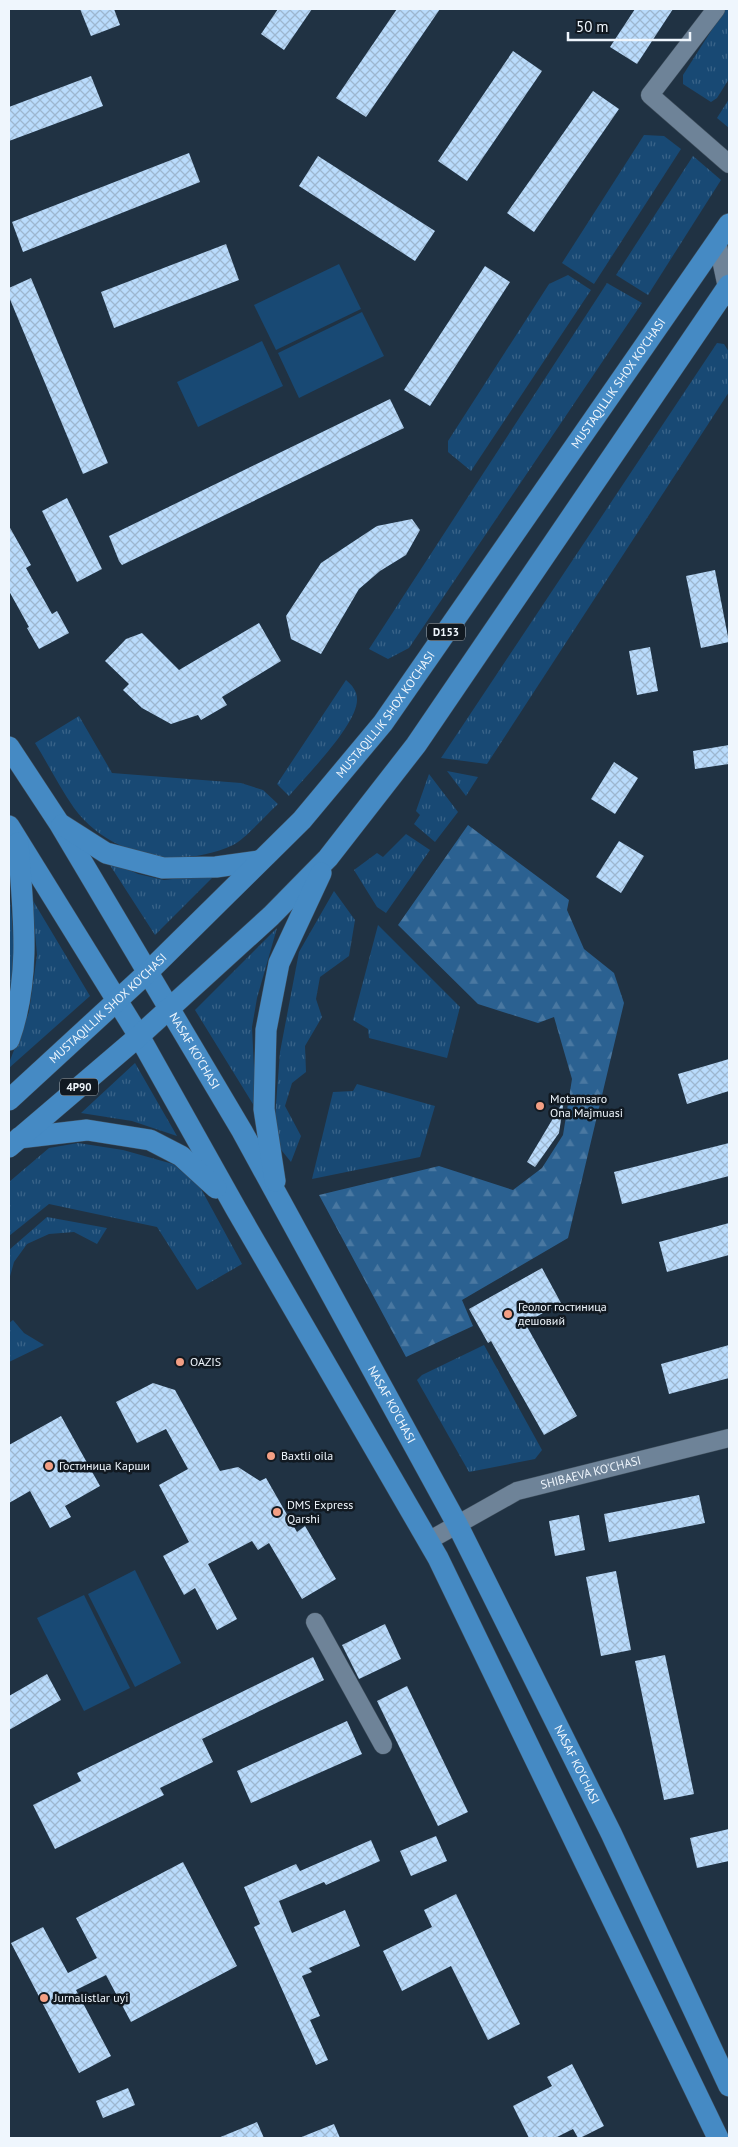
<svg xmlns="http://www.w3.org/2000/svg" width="738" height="2147" font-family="'PT Sans',sans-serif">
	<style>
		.grass { fill: url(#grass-tufts) }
		.forest { fill: url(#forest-firs) }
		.garden { fill: #184974 }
		.building { fill: url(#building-cross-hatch) }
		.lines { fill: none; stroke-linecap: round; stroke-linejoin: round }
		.minor-casing { stroke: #3f4e5c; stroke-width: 19 }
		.major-casing { stroke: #3f4e5c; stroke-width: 22 }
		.minor { stroke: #6e8398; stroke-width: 18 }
		.major { stroke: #458ac4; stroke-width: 21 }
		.poi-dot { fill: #f39f84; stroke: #111921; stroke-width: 2 }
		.labels { text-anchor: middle; stroke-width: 5; stroke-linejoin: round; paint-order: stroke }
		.shield { fill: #111921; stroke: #acb4bb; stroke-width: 1 }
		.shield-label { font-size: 11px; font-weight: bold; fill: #eff6fd }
		.street-label { font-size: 12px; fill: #eff6fd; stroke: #111921 }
		.poi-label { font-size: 12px; fill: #eff6fd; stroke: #111921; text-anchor: start }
	</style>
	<defs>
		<pattern id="grass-tufts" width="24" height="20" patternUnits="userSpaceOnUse" patternTransform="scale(1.25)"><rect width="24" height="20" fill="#184974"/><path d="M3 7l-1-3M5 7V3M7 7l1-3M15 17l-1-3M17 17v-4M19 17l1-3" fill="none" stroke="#3a6489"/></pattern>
		<pattern id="forest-firs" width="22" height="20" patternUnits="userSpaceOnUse" patternTransform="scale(1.25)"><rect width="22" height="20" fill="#2b6191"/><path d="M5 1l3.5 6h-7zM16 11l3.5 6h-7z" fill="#4a78a1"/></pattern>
		<pattern id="building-cross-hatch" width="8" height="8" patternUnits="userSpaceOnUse" patternTransform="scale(1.25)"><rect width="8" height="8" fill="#b9dbfc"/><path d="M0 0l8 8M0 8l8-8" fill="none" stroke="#9db7d0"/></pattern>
	</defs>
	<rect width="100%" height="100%" fill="#203243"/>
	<g class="grass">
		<polygon points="725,9 729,9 729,79 717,98 711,102 683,84 683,75"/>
		<polygon points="729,99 729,128 717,118"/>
		<polygon points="644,135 664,136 681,149 594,284 562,263"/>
		<polygon points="693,156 721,180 648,295 616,275"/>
		<polygon points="568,275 591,290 471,471 448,452 448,441 549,284"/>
		<polygon points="607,283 642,303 409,648 388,659 369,649"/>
		<polygon points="717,343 724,344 729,352 729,392 487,764 441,758"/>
		<path d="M346 680C352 685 357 691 357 699 358 724 306 776 289 796L277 784Z"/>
		<path d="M79 716 112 773 241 783 263 790 278 804C267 814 245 839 233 845 179 870 110 857 74 808 60 788 48 764 35 743Z"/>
		<polygon points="447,771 478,777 466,796"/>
		<polygon points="429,774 458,812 435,842 414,824 420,815 416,811"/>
		<polygon points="406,834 430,850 386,913 377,907 354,870 377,853 383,857"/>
		<polygon points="106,859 138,874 164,880 216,874 155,935"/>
		<polygon points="334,891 355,920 349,956 320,977 316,999 322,1017 305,1046 306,1072 292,1083 285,1106 301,1136 291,1162 278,1146 275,1117 280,1052 299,952"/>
		<path d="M9 892C14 928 15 964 9 999Z"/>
		<polygon points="32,899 90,996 9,1068 9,1063 29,1012 37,955"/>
		<polygon points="378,925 460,1007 447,1058 369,1038 368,1029 353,1020"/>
		<polygon points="277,928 257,998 252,1027 256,1109 195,1010"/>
		<polygon points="135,1063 177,1136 132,1121 81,1113"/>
		<polygon points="357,1084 435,1106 420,1157 312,1179 333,1092 353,1091"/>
		<polygon points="78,1143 123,1150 173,1164 199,1185 242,1264 197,1290 157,1227 49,1204 9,1236 9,1182 49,1148"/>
		<polygon points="47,1217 107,1228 97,1244 74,1232 49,1234 27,1244 14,1262 9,1280 9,1250"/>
		<polygon points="13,1320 24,1333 44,1345 9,1362 9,1323"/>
		<polygon points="484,1345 542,1450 535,1459 469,1472 417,1380 422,1375"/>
	</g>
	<polygon class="forest" points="468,825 569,900 567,910 584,949 614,973 624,1003 568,1238 462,1300 473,1326 406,1357 319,1195 439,1166 513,1190 542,1168 563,1135 572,1079 554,1017 538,1023 478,1004 398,925"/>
	<g class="garden">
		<polygon points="339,264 361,309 276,350 254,305"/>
		<polygon points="362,312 384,356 299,398 278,353"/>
		<polygon points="262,341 283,386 198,427 177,382"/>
		<polygon points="135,1570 181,1663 135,1687 88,1594"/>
		<polygon points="84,1595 130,1688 84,1711 37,1618"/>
	</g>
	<g class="building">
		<polygon points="80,9 114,9 120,25 91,36"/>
		<polygon points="278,9 312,9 284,50 261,34"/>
		<polygon points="397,9 440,9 366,117 336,98"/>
		<polygon points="635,9 673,9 637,64 610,47"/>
		<polygon points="513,51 542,71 467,181 438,161"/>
		<polygon points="91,76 103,106 9,141 9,107"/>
		<polygon points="593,91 619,109 534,232 507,213"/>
		<polygon points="189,153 200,182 23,252 12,222"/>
		<polygon points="318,156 435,231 415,261 299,186"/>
		<polygon points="226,244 239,280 114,328 101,292"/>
		<polygon points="485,266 510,282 430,406 404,390"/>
		<polygon points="31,278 108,463 83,474 9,297 9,288"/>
		<polygon points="390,399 404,428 122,565 119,561 109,536"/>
		<polygon points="67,498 102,569 77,582 42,511"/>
		<polygon points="412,519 420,530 406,555 380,571 359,589 321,654 291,639 286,616 321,563 377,526"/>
		<polygon points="9,526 31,565 26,568 52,614 57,611 69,633 39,649 27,628 29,627 9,591"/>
		<polygon points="715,570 729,642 701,648 686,576"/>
		<polygon points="259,623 281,661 222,697 227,705 201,720 198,715 171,724 142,708 123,690 129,684 105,661 126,639 142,633 179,670"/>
		<polygon points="650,647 658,691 637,695 629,651"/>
		<polygon points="729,745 729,764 695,769 693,751"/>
		<polygon points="614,762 638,778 615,814 591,799"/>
		<polygon points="619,841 644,856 621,893 596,877"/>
		<polygon points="729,1059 729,1091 687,1104 678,1074"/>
		<polygon points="564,1100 559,1133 535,1167 527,1162"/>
		<polygon points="729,1143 729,1176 622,1204 614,1172"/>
		<polygon points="729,1223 729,1255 667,1272 659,1242"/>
		<polygon points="542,1268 561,1303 525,1323 577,1416 544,1435 491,1341 488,1343 469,1309"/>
		<polygon points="729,1345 729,1378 669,1394 661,1364"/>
		<polygon points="153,1383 175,1390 220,1471 238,1467 260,1481 266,1478 297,1532 305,1526 336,1579 302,1599 269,1543 258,1550 252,1541 208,1564 237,1619 217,1630 195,1588 184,1595 163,1556 189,1542 159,1485 188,1469 166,1429 137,1443 116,1402"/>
		<polygon points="61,1416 100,1486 65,1506 71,1517 50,1528 30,1491 9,1503 9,1445"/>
		<polygon points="699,1495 705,1523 609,1542 604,1514"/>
		<polygon points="579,1515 585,1550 555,1556 549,1521"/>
		<polygon points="616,1571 631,1650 601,1656 586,1577"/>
		<polygon points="385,1624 401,1659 359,1679 342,1645"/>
		<polygon points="665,1655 694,1794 664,1800 635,1661"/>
		<polygon points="313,1657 324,1680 202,1739 213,1762 160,1788 164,1795 55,1849 33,1805 81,1781 77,1773"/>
		<polygon points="47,1674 61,1700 9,1730 9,1696"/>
		<polygon points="407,1686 468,1812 438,1826 377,1701"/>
		<polygon points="347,1721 362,1754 251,1803 237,1771"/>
		<polygon points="729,1829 729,1861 697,1868 690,1838"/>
		<polygon points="436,1836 447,1861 411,1876 400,1851"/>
		<polygon points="371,1840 380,1861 326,1885 324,1882 279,1901 292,1933 345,1910 360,1946 309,1968 312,1972 302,1976 320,2016 310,2020 328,2060 316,2065 254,1927 260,1924 244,1887 296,1864 300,1871"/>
		<polygon points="183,1862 237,1966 131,2022 106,1975 76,1990 111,2056 79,2073 11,1943 43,1927 68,1973 97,1958 76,1918"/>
		<polygon points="456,1894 520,2024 488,2040 451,1966 402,1991 383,1951 432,1927 424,1910"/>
		<polygon points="572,2064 604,2126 580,2138 578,2138 573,2129 555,2138 529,2138 513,2106 552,2086 547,2077"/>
		<polygon points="128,2088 135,2105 103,2118 96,2101"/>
		<polygon points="257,2122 264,2138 218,2138"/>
		<polygon points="334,2124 340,2138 299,2138"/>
	</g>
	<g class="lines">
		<g class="minor-casing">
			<g id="minor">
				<polyline points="716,9 650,95 729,164"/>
				<polyline points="717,241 729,297"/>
				<path id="s1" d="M428 1541 517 1491 729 1438"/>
				<polyline points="315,1622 383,1745"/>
			</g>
		</g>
		<g class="major-casing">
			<g id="major">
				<path id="s2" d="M9 747 59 823 242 1131 457 1524 611 1833 729 2086"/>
				<polyline points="62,825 106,853 163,868 216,867 258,861"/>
				<polyline points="9,826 139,1036 236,1209 438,1558 718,2138"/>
				<path d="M9 1040C32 976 23 909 18 843"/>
				<path id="s3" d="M9 1100 147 973 302 820 383 723 729 224"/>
				<polyline points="19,1138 87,1130 150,1140 181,1156 216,1188"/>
				<polyline points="9,1147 139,1036 271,916 328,858 416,745 729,285"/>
				<polyline points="275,1181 264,1109 266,1030 279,963 321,873"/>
			</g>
		</g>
		<use href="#minor" class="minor"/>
		<use href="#major" class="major"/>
	</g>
	<g class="poi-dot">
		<circle cx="540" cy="1106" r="5"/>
		<circle cx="508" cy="1314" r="5"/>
		<circle cx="180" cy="1362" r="5"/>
		<circle cx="271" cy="1456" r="5"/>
		<circle cx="49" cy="1466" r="5"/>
		<circle cx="277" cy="1512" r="5"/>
		<circle cx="44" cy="1998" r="5"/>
	</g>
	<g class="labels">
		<g class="shield">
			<rect x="427" y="623.5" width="38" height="17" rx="4"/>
			<rect x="60" y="1078.5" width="38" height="17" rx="4"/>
		</g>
		<g class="shield-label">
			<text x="446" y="636">D153</text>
			<text x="79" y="1091">4P90</text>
		</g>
		<g class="street-label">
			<text dy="4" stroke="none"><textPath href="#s3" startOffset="945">MUSTAQILLIK SHOX KO'CHASI</textPath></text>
			<text dy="4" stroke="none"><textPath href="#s3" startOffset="540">MUSTAQILLIK SHOX KO'CHASI</textPath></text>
			<text dy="4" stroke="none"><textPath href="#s3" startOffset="135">MUSTAQILLIK SHOX KO'CHASI</textPath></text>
			<text dy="4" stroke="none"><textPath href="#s2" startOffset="356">NASAF KO‘CHASI</textPath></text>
			<text dy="4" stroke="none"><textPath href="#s2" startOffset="761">NASAF KO‘CHASI</textPath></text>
			<text dy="4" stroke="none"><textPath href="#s1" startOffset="178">SHIBAEVA KO'CHASI</textPath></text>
			<text dy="4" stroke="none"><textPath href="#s2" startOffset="1166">NASAF KO‘CHASI</textPath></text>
		</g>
		<g class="poi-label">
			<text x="550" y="1103">Motamsaro<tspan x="550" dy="14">Ona Majmuasi</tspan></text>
			<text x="518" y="1311">Геолог гостиница<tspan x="518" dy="14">дешовий</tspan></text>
			<text x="190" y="1366">OAZIS</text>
			<text x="281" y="1460">Baxtli oila</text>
			<text x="59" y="1470">Гостиница Карши</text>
			<text x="287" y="1509">DMS Express<tspan x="287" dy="14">Qarshi</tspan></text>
			<text x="54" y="2002">Jurnalistlar uyi</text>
		</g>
	</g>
	<rect width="738" height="2147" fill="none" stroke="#eff6fd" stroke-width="20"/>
	<path d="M568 32v8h122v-8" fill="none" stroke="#eff6fd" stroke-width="2.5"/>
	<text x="576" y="32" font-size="15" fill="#eff6fd" stroke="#111921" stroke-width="4" paint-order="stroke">50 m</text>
</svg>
